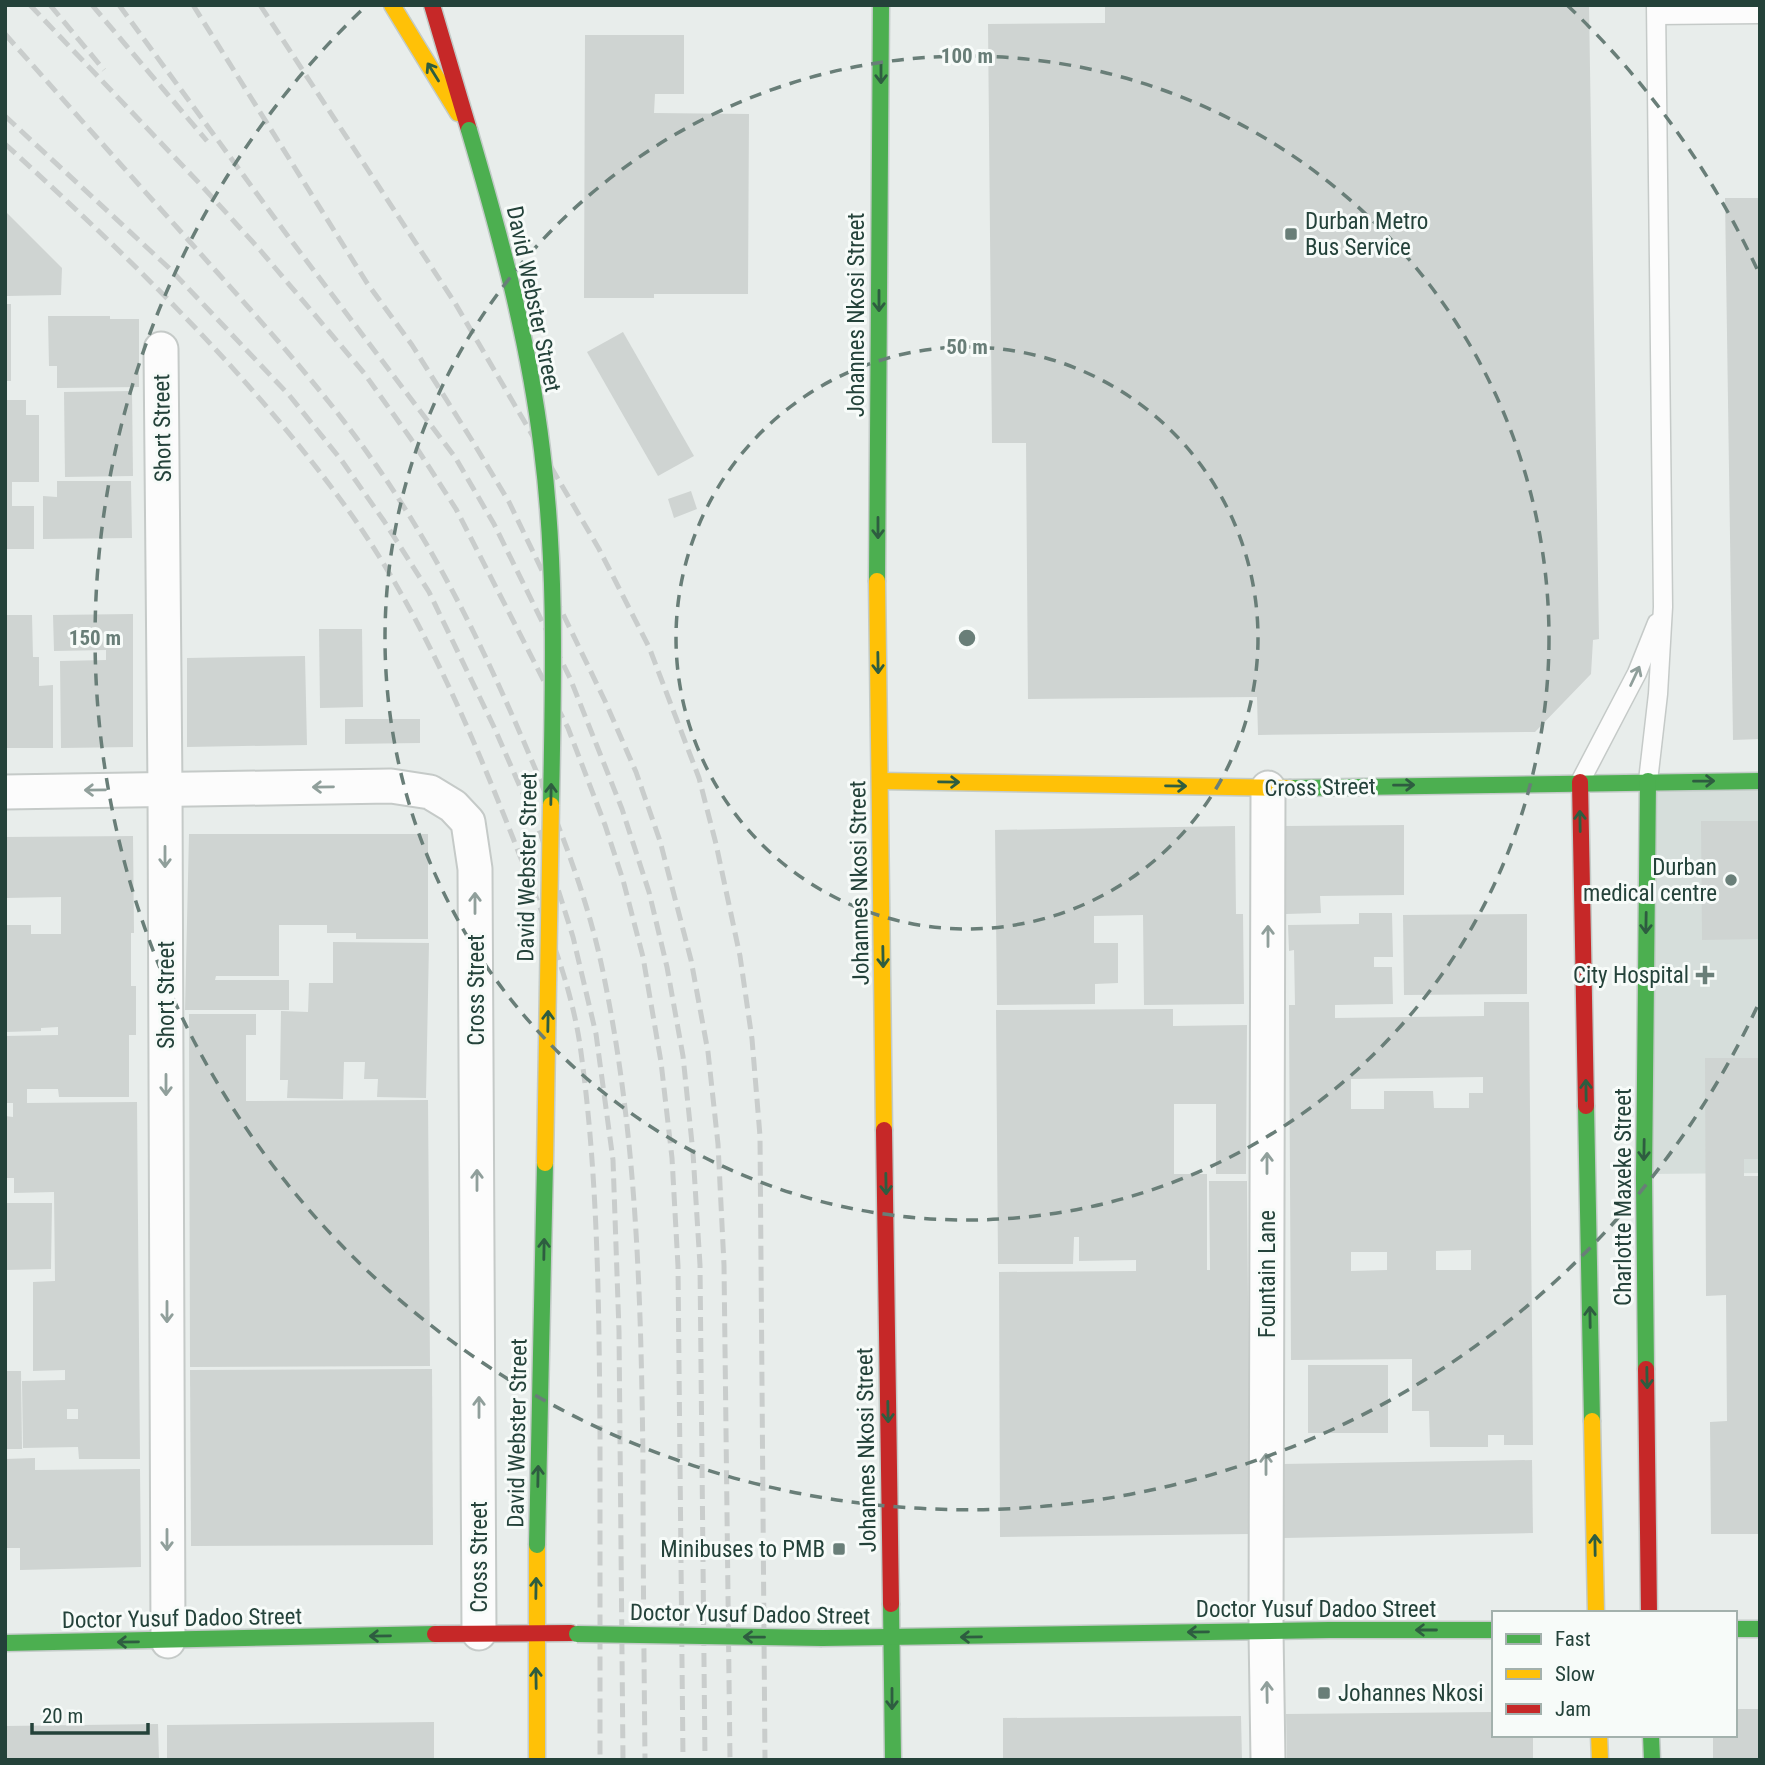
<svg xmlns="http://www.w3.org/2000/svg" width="1765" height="1765" font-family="'Roboto Condensed',sans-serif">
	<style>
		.built { fill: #d6dedb }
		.building { fill: #cfd4d2; fill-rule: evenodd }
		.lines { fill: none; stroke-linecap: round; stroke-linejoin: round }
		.lane-casing { stroke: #c5cac8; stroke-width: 21 }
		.street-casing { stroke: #c5cac8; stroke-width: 37 }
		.fast-casing { stroke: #c3cbc8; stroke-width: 19 }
		.slow-casing { stroke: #c3cbc8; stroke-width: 19 }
		.jam-casing { stroke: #c3cbc8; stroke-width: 19 }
		.lane { stroke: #fcfcfc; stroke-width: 18 }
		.street { stroke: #fcfcfc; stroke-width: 33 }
		.fast { stroke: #4caf50; stroke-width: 16 }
		.slow { stroke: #ffc107; stroke-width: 16 }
		.jam { stroke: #c62828; stroke-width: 16 }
		.rail { stroke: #c9cdcc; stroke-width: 5; stroke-dasharray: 14 7; stroke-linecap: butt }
		.fast-bridge-casing { stroke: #c3cbc8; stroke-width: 19; stroke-linecap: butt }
		.slow-bridge-casing { stroke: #c3cbc8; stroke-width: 19; stroke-linecap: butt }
		.fast-bridge { stroke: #4caf50; stroke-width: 16 }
		.slow-bridge { stroke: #ffc107; stroke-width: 16 }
		.oneway { stroke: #2e5d40 }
		.oneway2 { stroke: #909f9b }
		.ring { fill: none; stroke: #697e78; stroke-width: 3.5; stroke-dasharray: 12 9 }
		.poi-dot { fill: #697e78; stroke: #f7fbf9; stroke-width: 2.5 }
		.labels { text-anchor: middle; stroke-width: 6; stroke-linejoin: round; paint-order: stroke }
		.poi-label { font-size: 23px; fill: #24423a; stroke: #f7fbf9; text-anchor: end }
		.street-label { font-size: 23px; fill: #24423a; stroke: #f7fbf9 }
		.centre { fill: #697e78; stroke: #f7fbf9; stroke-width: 3.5 }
		.ring-label { font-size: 21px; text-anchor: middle; font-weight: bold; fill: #697e78; stroke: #f7fbf9; stroke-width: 6; stroke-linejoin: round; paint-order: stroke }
	</style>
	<rect width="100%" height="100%" fill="#e8edeb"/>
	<polygon class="built" points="1760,776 1760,1173 1649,1174 1652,777"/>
	<g class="building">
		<polygon points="1105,5 1589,5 1599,639 1593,640 1591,674 1535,732 1258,735 1257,697 1028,699 1026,443 992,443 988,24 1105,23"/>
		<polygon points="585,35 684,35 684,94 655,94 654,113 749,114 748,294 654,294 654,298 584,298"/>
		<polygon points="1725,198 1760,198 1760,739 1733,740"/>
		<polygon points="5,211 62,268 61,295 7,296 5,291"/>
		<rect x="5" y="304" width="6" height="77"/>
		<polygon points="48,316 110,316 110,319 139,319 139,387 57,388 57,366 49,366"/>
		<polygon points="623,332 694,456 658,476 587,352"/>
		<polygon points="132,391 133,476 65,477 64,392"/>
		<polygon points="5,400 26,400 26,415 39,415 39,482 12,482 12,506 34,506 34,549 5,549"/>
		<polygon points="57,481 131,481 132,538 43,539 43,496 57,497"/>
		<polygon points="691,491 697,509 674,518 668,499"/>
		<polygon points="133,614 133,747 61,748 60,661 106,660 106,650 54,651 53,615"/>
		<polygon points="5,615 32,615 33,657 39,657 39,686 53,685 53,748 5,748"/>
		<polygon points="319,629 362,629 363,707 320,708"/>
		<polygon points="305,656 307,745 187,747 187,658"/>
		<polygon points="345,719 420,719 420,743 345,744"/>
		<polygon points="1701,821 1760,821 1760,939 1702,940"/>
		<polygon points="1404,825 1404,895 1320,896 1321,913 1286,914 1285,826"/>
		<polygon points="1235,826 1236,914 1243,914 1244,1004 1144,1005 1143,915 1094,916 1094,943 1118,943 1118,983 1095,984 1095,1004 997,1005 995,830"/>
		<polygon points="189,834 428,834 428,939 356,939 356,933 327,933 327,925 279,925 279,976 216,976 215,980 289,980 289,1010 185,1010"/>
		<path d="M133 836 134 933H131V986H136V1035H129V1097H59L58 1089H27V1103L137 1102 140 1459H79L78 1447 23 1448 22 1381 65 1380V1370L33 1371V1282L55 1281 54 1192 14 1193V1178H5V1116L13 1117V1103H5V1036L58 1035V1027L41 1028V1031L5 1032V925H31V934H61V897L5 898V837ZM67 1409H78V1419H67Z"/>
		<path d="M1359 913H1392L1393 957H1374V967H1392L1393 1004 1335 1005V1018L1484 1016V1002H1529L1533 1445H1504V1435H1488V1447H1430L1429 1411H1412V1359L1291 1360 1289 1005H1295L1294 950 1289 951 1288 925 1359 924ZM1483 1077V1093H1469V1108H1434L1433 1091H1384V1109H1351V1079ZM1471 1250V1270H1436V1251ZM1351 1252H1387V1270L1351 1271Z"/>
		<polygon points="1527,914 1527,994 1404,995 1403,915"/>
		<polygon points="333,942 429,943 426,1098 377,1097 378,1079 364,1079 365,1062 344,1062 343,1099 287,1098 288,1080 280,1080 281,1011 308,1012 309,983 333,983"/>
		<polygon points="1173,1009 1173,1026 1247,1025 1246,1174 1216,1174 1216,1104 1174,1104 1174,1174 1207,1174 1207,1270 1210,1270 1209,1181 1247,1181 1250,1534 1000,1537 999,1272 1136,1271 1136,1260 1079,1261 1079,1237 1074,1237 1073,1264 998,1264 996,1010"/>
		<polygon points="189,1014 256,1014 256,1035 246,1035 246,1101 428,1100 430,1366 190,1367"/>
		<polygon points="1705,1058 1760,1058 1760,1159 1744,1159 1744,1176 1760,1176 1760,1534 1711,1534 1710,1422 1727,1421 1726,1295 1706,1296"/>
		<polygon points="5,1203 52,1203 51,1269 5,1270"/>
		<rect x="1308" y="1365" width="80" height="68"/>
		<polygon points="432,1369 433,1545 191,1546 190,1370"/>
		<polygon points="5,1371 21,1371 22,1449 5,1449"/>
		<polygon points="35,1458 35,1470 140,1469 141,1567 20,1570 20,1548 5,1548 5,1459"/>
		<polygon points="1532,1460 1533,1533 1284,1538 1282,1464"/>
		<polygon points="1735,1709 1760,1709 1760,1760 1713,1760 1713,1735 1735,1735"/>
		<polygon points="1494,1712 1494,1735 1533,1735 1533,1760 1287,1760 1286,1714"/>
		<polygon points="1241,1716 1242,1760 1003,1760 1003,1718"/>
		<polygon points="434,1722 434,1760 167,1760 167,1725"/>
		<polygon points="158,1724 159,1760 5,1760 5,1726"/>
	</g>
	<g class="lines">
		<g class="lane-casing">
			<g id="lane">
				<polyline points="1657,15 1760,14"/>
				<polyline points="1648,781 1658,694 1663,607 1656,5"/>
				<polyline points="1580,782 1637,673 1657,623"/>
			</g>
		</g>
		<g class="street-casing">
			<g id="street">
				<polyline points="161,349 165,789 168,1641"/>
				<polyline points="1268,788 1266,1631 1268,1760"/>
				<polyline points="5,792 391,786 430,792 453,806 468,822 475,869 479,1633"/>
			</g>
		</g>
		<g class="fast-casing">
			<g id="fast">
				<polyline points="877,581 881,5"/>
				<polyline points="1290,788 1760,781"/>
				<polyline points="1586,1106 1592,1421"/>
				<polyline points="1646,1369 1644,1179 1648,781"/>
				<polyline points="891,1604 893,1760"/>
				<polyline points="1735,1629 1760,1629"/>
				<polyline points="822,1638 1329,1630 1494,1630"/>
				<polyline points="5,1643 435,1634"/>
				<polyline points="1651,1735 1652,1760"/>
			</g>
		</g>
		<g class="slow-casing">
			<g id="slow">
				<polyline points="392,5 458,113"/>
				<polyline points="877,581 884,1130"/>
				<polyline points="880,781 1290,788"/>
				<polyline points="1592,1421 1596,1613"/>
				<polyline points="537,1545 537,1760"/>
				<polyline points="1599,1735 1600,1760"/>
			</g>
		</g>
		<g class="jam-casing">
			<g id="jam">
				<polyline points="432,5 469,130"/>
				<polyline points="1580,782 1586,1106"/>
				<polyline points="884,1130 891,1604"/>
				<polyline points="1646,1369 1649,1613"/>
				<polyline points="435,1634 571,1633"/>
			</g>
		</g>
		<use href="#lane" class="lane"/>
		<use href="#street" class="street"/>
		<use href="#fast" class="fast"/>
		<use href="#slow" class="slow"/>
		<use href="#jam" class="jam"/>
		<g class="rail">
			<polyline points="30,5 201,185 260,250 364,373 411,439 456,509 568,728 605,825 623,880 643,957 661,1062 672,1158 678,1266 683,1760"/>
			<polyline points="50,5 104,70"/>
			<polyline points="92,5 207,141"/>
			<polyline points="119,5 290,239 455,457 494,524 570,678 622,809 649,892 667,967 683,1056 693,1153 700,1265 705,1760"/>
			<polyline points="193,5 367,283 412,345 473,442 509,502 605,701 636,772 660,841 691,960 708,1052 718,1144 724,1265 730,1760"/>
			<polyline points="260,5 455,303 599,549 649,647 699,778 716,844 740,956 752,1039 760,1136 765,1760"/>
			<path d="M5 34C67 104 129 174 191 243 255 315 321 386 376 465 439 555 486 653 529 754 560 827 590 903 605 982 637 1140 641 1300 643 1461 643 1561 644 1660 645 1760"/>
			<polyline points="5,116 169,268 289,395 342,461 384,521 429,592 494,727 541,835 573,937 596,1034 613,1160 619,1331 623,1760"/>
			<path d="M5 144C128 256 248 372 346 507 418 607 468 724 513 838 539 906 569 973 580 1045 598 1173 599 1304 600 1433 600 1542 600 1651 600 1760"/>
		</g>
		<g class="fast-bridge-casing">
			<g id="fast-bridge">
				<path d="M469 130C500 235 529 341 542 450 557 568 553 687 551 805"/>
				<polyline points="537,1545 545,1163"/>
				<polyline points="577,1634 822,1638"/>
			</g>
		</g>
		<g class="slow-bridge-casing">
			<polyline id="slow-bridge" points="545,1163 551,805"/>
		</g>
		<use href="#fast-bridge" class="fast-bridge"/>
		<use href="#slow-bridge" class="slow-bridge"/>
	</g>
	<defs><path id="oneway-shaft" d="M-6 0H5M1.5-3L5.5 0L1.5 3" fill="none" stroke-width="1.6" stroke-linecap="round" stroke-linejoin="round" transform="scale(1.75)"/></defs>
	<g class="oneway">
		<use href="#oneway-shaft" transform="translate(433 72) rotate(-122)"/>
		<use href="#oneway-shaft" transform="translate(881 73) rotate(90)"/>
		<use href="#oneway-shaft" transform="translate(879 301) rotate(90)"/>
		<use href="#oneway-shaft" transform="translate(878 528) rotate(90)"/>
		<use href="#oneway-shaft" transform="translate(878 663) rotate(89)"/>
		<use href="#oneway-shaft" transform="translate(1704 781) rotate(-1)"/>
		<use href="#oneway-shaft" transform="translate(949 782) rotate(1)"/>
		<use href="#oneway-shaft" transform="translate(1404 785) rotate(-1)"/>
		<use href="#oneway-shaft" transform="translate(1176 786) rotate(1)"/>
		<use href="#oneway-shaft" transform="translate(551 794) rotate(-89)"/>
		<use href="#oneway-shaft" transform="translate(1580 821) rotate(-91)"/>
		<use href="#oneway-shaft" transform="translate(1646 923) rotate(91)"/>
		<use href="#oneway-shaft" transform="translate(883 957) rotate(89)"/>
		<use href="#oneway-shaft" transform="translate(548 1021) rotate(-89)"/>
		<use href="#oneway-shaft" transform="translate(1586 1090) rotate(-91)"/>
		<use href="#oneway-shaft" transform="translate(1644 1150) rotate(91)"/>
		<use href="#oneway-shaft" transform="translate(886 1184) rotate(89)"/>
		<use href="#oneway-shaft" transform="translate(544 1249) rotate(-89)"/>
		<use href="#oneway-shaft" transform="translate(1590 1317) rotate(-91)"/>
		<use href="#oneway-shaft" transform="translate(1647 1378) rotate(89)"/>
		<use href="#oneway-shaft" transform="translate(888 1412) rotate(89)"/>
		<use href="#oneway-shaft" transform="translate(538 1476) rotate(-89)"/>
		<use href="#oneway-shaft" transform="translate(1595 1545) rotate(-91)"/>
		<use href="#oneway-shaft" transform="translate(536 1588) rotate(-89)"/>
		<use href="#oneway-shaft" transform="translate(1426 1630) rotate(-180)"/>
		<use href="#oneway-shaft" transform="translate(1198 1632) rotate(179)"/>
		<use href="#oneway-shaft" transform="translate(380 1636) rotate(179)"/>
		<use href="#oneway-shaft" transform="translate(754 1637) rotate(-179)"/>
		<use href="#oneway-shaft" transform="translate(971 1637) rotate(179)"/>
		<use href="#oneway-shaft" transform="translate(128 1642) rotate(179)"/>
		<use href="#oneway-shaft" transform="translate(536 1678) rotate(-91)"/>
		<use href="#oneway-shaft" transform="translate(892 1699) rotate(90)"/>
	</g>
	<g class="oneway2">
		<use href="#oneway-shaft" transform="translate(1635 676) rotate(-65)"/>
		<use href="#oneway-shaft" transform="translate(323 787) rotate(179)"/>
		<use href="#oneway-shaft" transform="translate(95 790) rotate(179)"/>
		<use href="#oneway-shaft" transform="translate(165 857) rotate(90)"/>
		<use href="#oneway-shaft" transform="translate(475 903) rotate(-90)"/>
		<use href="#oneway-shaft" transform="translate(1268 936) rotate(-90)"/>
		<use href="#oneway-shaft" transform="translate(166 1085) rotate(90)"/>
		<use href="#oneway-shaft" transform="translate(1267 1163) rotate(-90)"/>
		<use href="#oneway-shaft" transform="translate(477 1180) rotate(-90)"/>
		<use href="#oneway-shaft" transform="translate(167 1312) rotate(90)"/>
		<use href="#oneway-shaft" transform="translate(479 1407) rotate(-90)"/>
		<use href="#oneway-shaft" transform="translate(1266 1464) rotate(-90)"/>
		<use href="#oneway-shaft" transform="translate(167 1540) rotate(90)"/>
		<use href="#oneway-shaft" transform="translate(1267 1692) rotate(-91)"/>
	</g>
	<g class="ring">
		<circle cx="967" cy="638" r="291"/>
		<circle cx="967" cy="638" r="582"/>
		<path d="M1757 1007A872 872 0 1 1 367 5M1567 5A872 872 0 0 1 1757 269"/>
	</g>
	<g class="poi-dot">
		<rect x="1284" y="227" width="14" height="14" rx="3.5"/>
		<circle cx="1731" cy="880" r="7"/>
		<path d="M1701.5 964.5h7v7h7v7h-7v7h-7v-7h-7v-7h7z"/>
		<rect x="832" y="1542" width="14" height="14" rx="3.5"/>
		<rect x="1317" y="1686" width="14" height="14" rx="3.5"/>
	</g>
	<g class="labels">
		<g class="poi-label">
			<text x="1305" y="229" text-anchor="start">Durban Metro<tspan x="1305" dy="26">Bus Service</tspan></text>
			<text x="1717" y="875">Durban<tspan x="1717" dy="26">medical centre</tspan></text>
			<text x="1689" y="983">City Hospital</text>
			<text x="825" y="1557">Minibuses to PMB</text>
			<text x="1338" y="1701" text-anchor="start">Johannes Nkosi</text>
		</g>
		<g class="street-label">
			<text transform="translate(534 299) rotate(78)" y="8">David Webster Street</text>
			<text transform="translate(856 315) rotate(-90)" y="8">Johannes Nkosi Street</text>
			<text transform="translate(162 428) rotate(-91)" y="8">Short Street</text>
			<text transform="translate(1320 787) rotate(-1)" y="8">Cross Street</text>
			<text transform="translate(527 867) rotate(-89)" y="8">David Webster Street</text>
			<text transform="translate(859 883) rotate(-91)" y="8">Johannes Nkosi Street</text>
			<text transform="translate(476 990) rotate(-90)" y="8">Cross Street</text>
			<text transform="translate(166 995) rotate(-90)" y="8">Short Street</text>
			<text transform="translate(1623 1197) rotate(-90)" y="8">Charlotte Maxeke Street</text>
			<text transform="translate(1267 1274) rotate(-90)" y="8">Fountain Lane</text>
			<text transform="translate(517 1433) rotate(-89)" y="8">David Webster Street</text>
			<text transform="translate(866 1450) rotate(-91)" y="8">Johannes Nkosi Street</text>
			<text transform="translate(479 1557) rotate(-90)" y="8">Cross Street</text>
			<text x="1316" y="1617">Doctor Yusuf Dadoo Street</text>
			<text transform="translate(750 1614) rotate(1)" y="8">Doctor Yusuf Dadoo Street</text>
			<text transform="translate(182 1618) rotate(-1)" y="8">Doctor Yusuf Dadoo Street</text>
		</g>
	</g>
	<circle cx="967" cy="638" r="10" class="centre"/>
	<g class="ring-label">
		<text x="967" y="63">100 m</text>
		<text x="967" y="354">50 m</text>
		<text x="95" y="645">150 m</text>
	</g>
	<rect width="1765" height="1765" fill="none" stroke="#24423a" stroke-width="14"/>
	<rect x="1492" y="1611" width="245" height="126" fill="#f7fbf9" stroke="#a3b1ad" stroke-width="2"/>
	<rect x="1506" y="1634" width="35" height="10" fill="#4caf50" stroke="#a3b1ad" stroke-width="2"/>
	<text x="1555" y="1646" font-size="21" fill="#24423a">Fast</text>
	<rect x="1506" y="1669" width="35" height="10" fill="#ffc107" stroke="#a3b1ad" stroke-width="2"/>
	<text x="1555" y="1681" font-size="21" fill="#24423a">Slow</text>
	<rect x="1506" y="1704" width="35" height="10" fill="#c62828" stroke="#a3b1ad" stroke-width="2"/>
	<text x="1555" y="1716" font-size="21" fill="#24423a">Jam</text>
	<path d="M32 1723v10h116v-10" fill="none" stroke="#24423a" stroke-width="3.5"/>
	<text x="42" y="1723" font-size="21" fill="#24423a" stroke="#f7fbf9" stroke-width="5" paint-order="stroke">20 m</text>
</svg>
